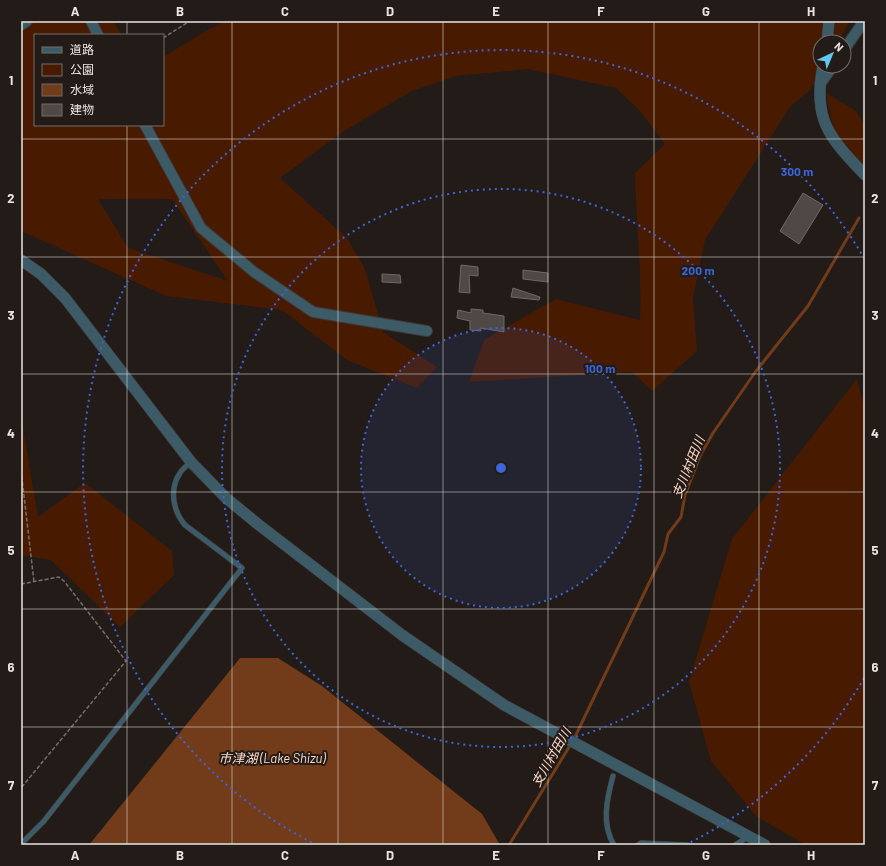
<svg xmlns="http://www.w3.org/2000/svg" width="886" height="866" font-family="Barlow,'Noto Sans JP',sans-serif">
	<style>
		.green { fill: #481b00; fill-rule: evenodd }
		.water { fill: #723b19 }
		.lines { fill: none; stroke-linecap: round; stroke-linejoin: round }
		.stream { stroke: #723b19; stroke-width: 3 }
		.building { fill: #504844; stroke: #706864 }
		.service-casing { stroke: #3e3734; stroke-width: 6 }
		.minor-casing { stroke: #3e3734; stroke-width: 12 }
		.tertiary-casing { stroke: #3e3734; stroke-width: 12 }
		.path { stroke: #756f6c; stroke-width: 1.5; stroke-dasharray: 4 2; stroke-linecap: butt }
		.service { stroke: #3d5a67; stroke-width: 5 }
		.minor { stroke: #3d5a67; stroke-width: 10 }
		.tertiary { stroke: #3d5a67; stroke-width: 11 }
		.grid { fill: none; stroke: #eae5e2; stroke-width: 1; stroke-opacity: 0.55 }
		.ring { fill: none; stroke: #3c65da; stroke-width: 2; stroke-dasharray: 2 4 }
		.labels { text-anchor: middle; stroke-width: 4; stroke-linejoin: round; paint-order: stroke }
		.water-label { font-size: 13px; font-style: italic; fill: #fedac7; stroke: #221b18 }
		.centre { fill: #3c65da; stroke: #221b18; stroke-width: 2 }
		.ring-label { font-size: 12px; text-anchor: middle; font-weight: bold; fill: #3c65da; stroke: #221b18; stroke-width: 4; stroke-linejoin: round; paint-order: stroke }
		.neatline { fill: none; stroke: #eae5e2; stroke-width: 1.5 }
		.grid-label { font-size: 13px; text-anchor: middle; font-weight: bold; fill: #eae5e2 }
	</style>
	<rect width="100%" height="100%" fill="#221b18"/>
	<g class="green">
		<path d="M21 21H113L122 35H35V125H163V57L211 28 226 21H850L838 42H820V66H824L810 90 790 107 705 240 693 298 697 351 652 391 632 372 469 382 484 340 556 299 640 320C642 271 636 223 635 173L665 144 640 111 616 88 528 69 456 76 412 91 344 131 280 178 347 238 365 269 383 332 437 367 417 388 347 360 282 310 166 296 21 231V111L23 108 21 104ZM98 199H172L228 281 128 248Z"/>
		<polygon points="826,93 856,111 865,125 865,167 834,131"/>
		<polygon points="857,379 865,410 865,845 806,845 756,816 711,761 689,682 732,539"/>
		<polygon points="21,416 38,517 85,483 172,551 174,575 120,627 51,560 21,555"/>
	</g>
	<polygon class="water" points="240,658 278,658 322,686 482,814 500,845 89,845"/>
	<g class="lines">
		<g class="stream">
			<polyline points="574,739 664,552 668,534 681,517 685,495 700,456 713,433 756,371 808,306 859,218"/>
			<polyline points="509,845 571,744"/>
		</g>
	</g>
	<g class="building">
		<polygon points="803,193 823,205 799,244 780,231"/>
		<polygon points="461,265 478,267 478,276 469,275 470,293 459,292"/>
		<polygon points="523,270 548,273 548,282 523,279"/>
		<polygon points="382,274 400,275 401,283 382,282"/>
		<polygon points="513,288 540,297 539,300 511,297"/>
		<polygon points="471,309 483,310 483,313 504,316 504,332 481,328 481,331 470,330 470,321 457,318 458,310 471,313"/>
	</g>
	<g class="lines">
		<g class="service-casing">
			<g id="service">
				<path d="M613 776C607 798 601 824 614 845"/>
				<path d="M21 844 44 821 242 568 185 525C173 511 169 489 180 473 182 469 188 465 191 462"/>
				<polyline points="638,845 641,843 688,845"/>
				<polyline points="735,845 748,837"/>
			</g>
		</g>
		<g class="minor-casing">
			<g id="minor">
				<polyline points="91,21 98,35"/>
				<polyline points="21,25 27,21"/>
				<polyline points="844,50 864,21"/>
				<polyline points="820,84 833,66"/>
				<polyline points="145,125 201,228 254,272 313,312 427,331"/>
			</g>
		</g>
		<g class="tertiary-casing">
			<g id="tertiary">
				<polyline points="827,42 829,21"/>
				<path d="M823 66C812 120 830 138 865 175"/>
				<polyline points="21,260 41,274 65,298 191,462 226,498 259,525 402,635 504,705 765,845"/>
			</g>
		</g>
		<g class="path">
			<polyline points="163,38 190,21"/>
			<polyline points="21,470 34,582"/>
			<polyline points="21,584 59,577 64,581 126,661 21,788"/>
		</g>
		<use href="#service" class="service"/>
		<use href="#minor" class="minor"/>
		<use href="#tertiary" class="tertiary"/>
	</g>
	<path class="grid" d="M127 21V35M232 21V845M338 21V845M443 21V845M548 21V845M654 21V845M759 21V845M127 125V845M21 139H865M21 257H865M21 374H865M21 492H865M21 609H865M21 727H865"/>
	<circle cx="501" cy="468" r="140" fill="#3c65da" fill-opacity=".12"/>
	<g class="ring">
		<circle cx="501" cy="468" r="140"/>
		<circle cx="501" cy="468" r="279"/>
		<path d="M864 678A419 419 0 0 1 685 845M317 845A419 419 0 1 1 864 258"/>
	</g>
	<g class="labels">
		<g class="water-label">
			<text transform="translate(688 467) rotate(-68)" y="5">支川村田川</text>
			<text transform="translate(551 757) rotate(-60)" y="5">支川村田川</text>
			<text x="272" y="763">市津湖 (Lake Shizu)</text>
		</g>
	</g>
	<circle cx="501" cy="468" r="6" class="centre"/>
	<g class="ring-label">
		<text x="797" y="176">300 m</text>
		<text x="698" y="275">200 m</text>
		<text x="600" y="373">100 m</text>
	</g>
	<rect width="886" height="866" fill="none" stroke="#221b18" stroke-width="44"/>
	<rect x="34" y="34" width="130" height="92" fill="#221b18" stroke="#726c69"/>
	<rect x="42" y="47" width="20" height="6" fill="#3d5a67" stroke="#726c69"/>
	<text x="70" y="54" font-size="12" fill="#eae5e2">道路</text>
	<rect x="42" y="64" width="20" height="12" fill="#481b00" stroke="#726c69"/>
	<text x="70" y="74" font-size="12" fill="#eae5e2">公園</text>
	<rect x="42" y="84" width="20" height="12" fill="#723b19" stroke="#726c69"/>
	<text x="70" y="94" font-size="12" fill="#eae5e2">水域</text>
	<rect x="42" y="104" width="20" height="12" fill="#504844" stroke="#726c69"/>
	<text x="70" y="114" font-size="12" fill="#eae5e2">建物</text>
	<g transform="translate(832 54) rotate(44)"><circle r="19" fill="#221b18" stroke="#726c69"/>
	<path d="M0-3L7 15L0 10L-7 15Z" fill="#64c5ee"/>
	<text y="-6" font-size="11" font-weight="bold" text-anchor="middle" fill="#eae5e2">N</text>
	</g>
	<rect x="22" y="22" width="842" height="822" class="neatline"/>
	<g class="grid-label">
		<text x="75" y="16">A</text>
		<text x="180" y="16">B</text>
		<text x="285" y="16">C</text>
		<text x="390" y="16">D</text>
		<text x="496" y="16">E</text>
		<text x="601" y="16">F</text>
		<text x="706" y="16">G</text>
		<text x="811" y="16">H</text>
		<text x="11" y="85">1</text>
		<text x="875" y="85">1</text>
		<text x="11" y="203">2</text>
		<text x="875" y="203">2</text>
		<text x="11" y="320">3</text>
		<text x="875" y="320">3</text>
		<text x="11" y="438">4</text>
		<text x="875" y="438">4</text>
		<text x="11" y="555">5</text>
		<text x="875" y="555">5</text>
		<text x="11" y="672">6</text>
		<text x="875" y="672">6</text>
		<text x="11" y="790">7</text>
		<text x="875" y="790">7</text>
		<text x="75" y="860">A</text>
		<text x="180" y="860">B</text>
		<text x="285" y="860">C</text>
		<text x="390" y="860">D</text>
		<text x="496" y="860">E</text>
		<text x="601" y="860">F</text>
		<text x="706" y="860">G</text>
		<text x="811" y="860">H</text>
	</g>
</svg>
